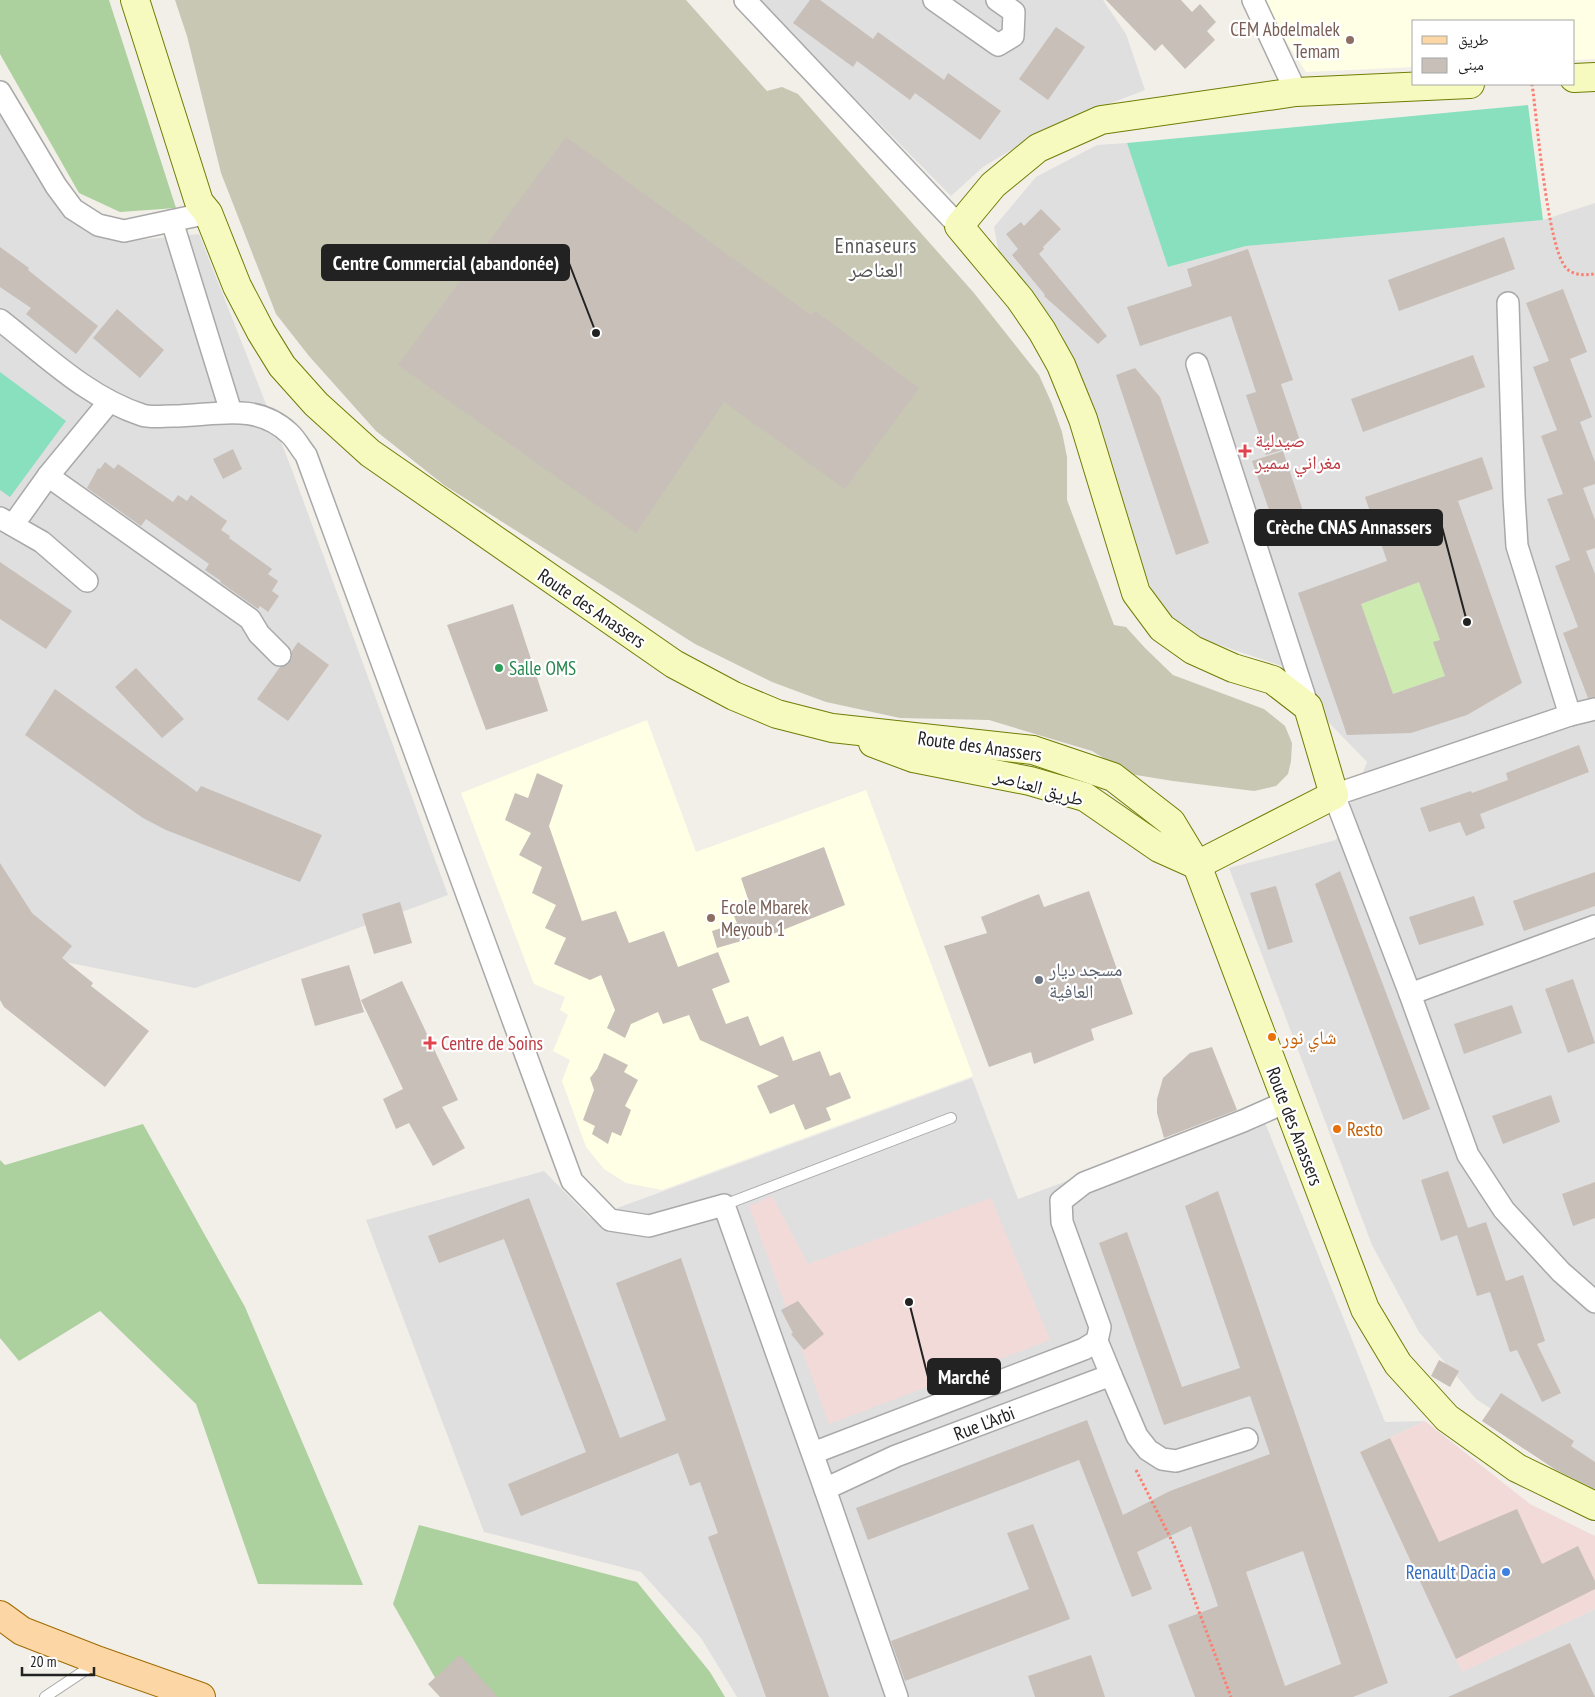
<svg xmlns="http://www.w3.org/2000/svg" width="1595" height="1697" font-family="'PT Sans Narrow','Noto Naskh Arabic',sans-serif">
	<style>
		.residential { fill: #e0dfdf }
		.commercial { fill: #f2dad9 }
		.education { fill: #ffffe5 }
		.construction { fill: #c7c7b4 }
		.grass { fill: #cdebb0 }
		.forest { fill: #add19e }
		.pitch { fill: #88e0be }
		.building { fill: #c7bfb8; fill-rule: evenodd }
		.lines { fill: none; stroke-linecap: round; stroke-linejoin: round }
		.lane-casing { stroke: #a9a9a9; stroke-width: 12 }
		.street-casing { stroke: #a9a9a9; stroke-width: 24 }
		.secondary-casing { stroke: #707d05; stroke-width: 30 }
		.primary-casing { stroke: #a06b00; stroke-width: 30 }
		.path { stroke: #fa8072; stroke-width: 3; stroke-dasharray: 2.5 2.5; stroke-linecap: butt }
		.lane { stroke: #fff; stroke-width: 10 }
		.street { stroke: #fff; stroke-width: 21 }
		.secondary { stroke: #f7fabf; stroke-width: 28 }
		.primary { stroke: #fcd6a4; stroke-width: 28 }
		.education-dot { fill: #8d6e63; stroke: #fff; stroke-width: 2 }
		.health-dot { fill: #e0444e; stroke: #fff; stroke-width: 2 }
		.leisure-dot { fill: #2e9e5b; stroke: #fff; stroke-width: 2 }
		.worship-dot { fill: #6b7280; stroke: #fff; stroke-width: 2 }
		.food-dot { fill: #e8710a; stroke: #fff; stroke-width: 2 }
		.shop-dot { fill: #3f7fe0; stroke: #fff; stroke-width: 2 }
		.labels { text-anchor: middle; stroke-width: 4.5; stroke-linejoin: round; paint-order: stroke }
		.education-label { font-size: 19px; fill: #785e54; stroke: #fff; text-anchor: end }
		.health-label { font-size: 19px; fill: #be3a42; stroke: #fff; text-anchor: start }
		.street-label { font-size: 19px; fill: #222; stroke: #fff }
		.leisure-label { font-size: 19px; fill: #27864d; stroke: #fff; text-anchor: start }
		.worship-label { font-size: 19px; fill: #5b616d; stroke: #fff; text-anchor: start }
		.food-label { font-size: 19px; fill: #c56008; stroke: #fff; text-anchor: start }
		.shop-label { font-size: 19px; fill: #366cbe; stroke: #fff; text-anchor: end }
		.quarter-label { font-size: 21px; letter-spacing: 1px; fill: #555; stroke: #fff }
		.leader { fill: none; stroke: #222; stroke-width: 2 }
		.callout-dot { fill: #222; stroke: #fff; stroke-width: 2 }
		.callout { fill: #222; stroke: #222; stroke-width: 2 }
		.callout-label { font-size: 20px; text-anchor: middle; font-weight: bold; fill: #fff }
	</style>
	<rect width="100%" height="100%" fill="#f2efe9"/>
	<g class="residential">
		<polygon points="758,0 1103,0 1126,34 1145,90 1049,127 983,167 951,196"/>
		<polygon points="0,94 62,204 118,242 199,234 292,470 448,895 195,988 0,949"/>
		<polygon points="1127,143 1169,267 1246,246 1543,220 1595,203 1595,1468 1559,1453 1476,1399 1419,1332 1372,1245 1229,868 1336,840 1367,762 1310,703 1282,666 1193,636 1159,605 1141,565 1061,332 999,254 994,227 1036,177 1097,145"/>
		<polygon points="972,1078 1018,1199 1260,1110 1385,1422 1425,1421 1360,1452 1462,1671 1595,1609 1595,1697 737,1697 701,1638 641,1572 484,1532 366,1220 544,1171 590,1218"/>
	</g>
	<g class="commercial">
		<polygon points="772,1196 808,1264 991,1198 1050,1340 829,1424 749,1206"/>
		<polygon points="1425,1421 1530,1504 1595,1536 1595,1609 1462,1672 1360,1452"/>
	</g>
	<g class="education">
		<polygon points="1259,0 1595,0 1595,59 1574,60 1574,21 1414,21 1414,67 1306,72"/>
		<polygon points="647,720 696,852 866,790 973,1076 662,1190 626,1183 604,1169 586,1147 562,1081 570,1060 553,1051 568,1015 560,1010 565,997 534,984 461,793"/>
	</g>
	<polygon class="construction" points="175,0 686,0 767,91 782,87 798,94 974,293 1039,375 1052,404 1062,432 1067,457 1067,500 1114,625 1126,627 1145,648 1173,675 1264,709 1285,726 1292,743 1291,761 1288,774 1276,786 1254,791 1173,781 1130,774 1092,751 989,720 900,718 826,702 772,682 695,644 444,485 376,431 309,356 276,314 221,173 187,36"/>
	<polygon class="grass" points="1419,582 1440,640 1445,676 1393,694 1361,604"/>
	<g class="forest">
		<polygon points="0,0 109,0 176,208 120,212 79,193 0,54"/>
		<polygon points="143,1124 245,1307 363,1585 258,1584 196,1404 100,1311 19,1361 0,1338 0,1160 5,1165"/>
		<polygon points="419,1525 637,1582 710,1672 725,1697 446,1697 393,1604"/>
	</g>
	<g class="pitch">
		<polygon points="1528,105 1543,220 1246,246 1168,267 1127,143"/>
		<polygon points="0,372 66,421 10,497 0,490"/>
	</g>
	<g class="building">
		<polygon points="810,0 820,0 873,39 878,32 944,80 948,73 1001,111 980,140 915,93 910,100 857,61 853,67 793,23"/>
		<polygon points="1106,0 1181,0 1192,12 1200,4 1216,22 1207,31 1215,40 1185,69 1162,44 1155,51"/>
		<polygon points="1056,27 1085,47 1048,100 1019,79"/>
		<polygon points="566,137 811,315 815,311 919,388 845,489 724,402 636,533 398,365"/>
		<polygon points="1041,209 1061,229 1043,247 1044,249 1039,254 1107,336 1098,344 1044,296 1045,295 1012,255 1018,249 1006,234 1021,222 1024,226"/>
		<polygon points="1504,237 1515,269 1399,311 1388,280"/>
		<polygon points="0,247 29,268 28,270 98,326 76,354 26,314 31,308 0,287"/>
		<polygon points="1248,249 1293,380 1281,384 1301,444 1266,455 1246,395 1256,392 1231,316 1140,346 1127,307 1192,286 1187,269"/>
		<polygon points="1563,289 1587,352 1570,359 1592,417 1580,422 1595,462 1595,484 1583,488 1595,520 1595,548 1586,551 1595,574 1595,697 1588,698 1563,633 1578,627 1555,566 1570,560 1547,499 1563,494 1541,436 1557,430 1533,367 1549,361 1526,303"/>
		<polygon points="117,309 164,350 140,378 93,338"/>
		<polygon points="1473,355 1485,387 1363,432 1351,399"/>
		<polygon points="1135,368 1160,397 1209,543 1176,555 1116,375"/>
		<polygon points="233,449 242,469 223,479 213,459"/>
		<polygon points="1283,451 1303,511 1273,521 1252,461"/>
		<path d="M1482 457 1493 489 1458 501 1522 683 1467 715 1411 733 1347 735 1298 593 1387 561 1365 497ZM1419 582 1440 640 1433 642 1445 676 1393 694 1361 604Z"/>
		<polygon points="105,462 114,469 118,464 173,502 178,495 187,501 191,495 227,521 221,530 230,536 229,538 272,569 268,574 278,581 272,591 279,596 268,612 260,606 258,609 220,582 221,581 205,570 209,564 146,519 141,526 87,488 98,468 100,469"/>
		<polygon points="0,562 72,611 46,649 0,619"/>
		<polygon points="513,604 548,711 486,730 447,625"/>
		<polygon points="298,642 329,665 288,721 257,699 280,667 289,663 292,658 292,651"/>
		<polygon points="136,668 184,719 162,738 115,687"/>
		<polygon points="55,689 197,792 201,786 322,835 300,882 166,830 143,818 25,735"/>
		<polygon points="1579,745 1589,772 1480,814 1485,828 1466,836 1460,822 1429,832 1420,808 1471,791 1472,793 1508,780 1506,773"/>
		<polygon points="537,773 563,785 549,826 582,921 616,911 629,943 664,931 678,967 718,952 730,982 712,989 726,1024 748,1016 760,1046 783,1036 793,1061 820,1051 830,1076 840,1072 851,1098 826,1108 831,1120 805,1130 794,1104 770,1114 757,1086 779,1076 700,1040 689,1015 663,1024 658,1012 631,1024 625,1038 607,1028 615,1010 601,975 590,980 554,964 566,938 545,928 556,905 532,893 542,867 519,855 531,833 505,820 515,793 528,798"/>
		<polygon points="824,847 845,905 763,938 762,935 717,948 712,931 737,923 730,907 748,899 741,878"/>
		<polygon points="0,863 32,913 72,946 62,958 93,983 91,986 149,1031 105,1087 4,1007 0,1000"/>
		<polygon points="1340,871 1430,1109 1403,1120 1315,884"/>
		<polygon points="1595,872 1595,906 1524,931 1513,901"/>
		<polygon points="1276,886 1293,942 1268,950 1250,893"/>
		<polygon points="1089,891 1133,1014 1091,1029 1094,1040 1034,1064 1031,1052 989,1067 944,946 987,933 981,917 1039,894 1044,907"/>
		<polygon points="1474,896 1484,925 1419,945 1409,917"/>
		<polygon points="400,902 412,943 374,954 362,914"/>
		<polygon points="349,965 364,1012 315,1026 301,979"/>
		<polygon points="1573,979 1595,1043 1568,1053 1545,989"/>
		<polygon points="402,981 458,1100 442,1107 465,1148 433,1166 409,1123 396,1129 383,1099 403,1089 361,1000"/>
		<polygon points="1512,1005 1522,1033 1464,1054 1454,1024"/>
		<polygon points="1212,1047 1237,1110 1164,1138 1157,1113 1157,1099 1163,1078 1190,1053"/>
		<polygon points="604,1053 628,1065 624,1072 638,1080 625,1106 631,1110 621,1136 612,1132 608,1144 592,1134 595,1126 583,1120 594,1090 590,1078 597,1069"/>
		<polygon points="1551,1095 1560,1122 1503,1144 1492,1116"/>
		<polygon points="1448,1171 1468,1228 1486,1222 1506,1281 1523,1275 1545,1341 1537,1344 1561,1393 1542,1402 1517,1350 1510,1352 1490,1292 1477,1296 1457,1235 1441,1241 1421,1180"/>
		<polygon points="1595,1182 1595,1218 1573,1226 1562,1194"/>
		<path d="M1218 1191 1388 1683 1353 1697H1195L1168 1625 1218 1606 1191 1526 1137 1552 1152 1589 1132 1597 1079 1460 868 1540 856 1508 1087 1420 1123 1515 1170 1491 1270 1454 1250 1396 1164 1425 1099 1243 1127 1232 1182 1387 1240 1368 1185 1206ZM1303 1551 1341 1664 1285 1686 1246 1572Z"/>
		<polygon points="529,1198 620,1438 666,1420 616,1283 681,1258 829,1697 766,1697 708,1537 718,1533 700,1482 690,1486 678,1453 521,1516 508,1484 586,1452 504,1239 439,1263 428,1236"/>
		<polygon points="798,1301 824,1334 804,1350 791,1334 793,1333 781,1310"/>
		<polygon points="1439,1360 1459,1371 1450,1387 1431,1376"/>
		<polygon points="1501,1393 1574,1441 1571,1446 1595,1462 1595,1489 1556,1470 1482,1421"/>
		<polygon points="1390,1438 1439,1542 1517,1509 1542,1564 1578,1546 1595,1581 1595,1589 1456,1659 1360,1452"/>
		<polygon points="1033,1524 1070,1619 905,1681 891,1641 1029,1589 1007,1533"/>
		<polygon points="1570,1643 1595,1697 1448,1697"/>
		<polygon points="460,1655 498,1697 440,1697 428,1684"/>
		<polygon points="1091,1655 1105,1697 1035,1697 1028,1676"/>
	</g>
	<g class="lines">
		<g class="lane-casing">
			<g id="lane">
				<polyline points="724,1205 951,1118"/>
				<polyline points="45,1697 96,1663"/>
			</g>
		</g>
		<g class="street-casing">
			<g id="street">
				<polyline points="745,0 959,226"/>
				<polyline points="934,0 998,45 1013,36 1014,12 997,0"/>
				<polyline points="1253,0 1296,92"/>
				<polyline points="0,92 56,186 73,209 98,225 124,231 208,213"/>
				<polyline points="172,221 231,412"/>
				<polyline points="1508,303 1514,497 1517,546 1570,715"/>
				<path d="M0 320C45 355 87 397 142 415 151 418 163 416 173 416 214 416 255 401 289 433 296 439 300 448 306 455L572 1181 610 1220 649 1226 724 1205 825 1489 897 1697"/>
				<polyline points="1197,364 1308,707"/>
				<polyline points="48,476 250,619 259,634 280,655"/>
				<polyline points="0,518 42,542 87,581"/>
				<polyline points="13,525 48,476 109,402"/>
				<polyline points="1595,709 1570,715 1334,795 1410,994 1468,1155 1504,1210 1561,1272 1595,1302"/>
				<polyline points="1410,994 1595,926"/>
				<polyline points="1111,1375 1137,1436 1148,1450 1162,1459 1176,1461 1247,1439"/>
				<polyline points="813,1453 1084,1349 1097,1341 1100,1327 1062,1222 1061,1201 1084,1183 1243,1121 1286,1102"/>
				<polyline points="825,1489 896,1456 1111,1375 1097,1341"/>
			</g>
		</g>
		<g class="secondary-casing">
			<g id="secondary">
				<polyline points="135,0 199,202 208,213 237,286 261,332 282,366 316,404 370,453 674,664 734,696 777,714 832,728 1033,750 1113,777 1171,822 1197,865 1365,1309 1398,1364 1447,1418 1517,1468 1595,1506"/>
				<polyline points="1574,78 1595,77"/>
				<polyline points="873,743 913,758 1030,781 1085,797 1159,848 1197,865"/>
				<polyline points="1197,865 1334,795 1308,707 1273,680 1233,668 1193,650 1162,628 1136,593 1083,419 1061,365 1042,331 1020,299 959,226 993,185 1038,148 1101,120 1296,92 1470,84"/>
			</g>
		</g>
		<g class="primary-casing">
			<polyline id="primary" points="0,1615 22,1631 99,1661 201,1697"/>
		</g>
		<g class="path">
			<path d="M1532 84C1537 118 1547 246 1566 268 1574 276 1585 275 1595 274"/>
			<polyline points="1136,1470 1174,1545 1231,1697"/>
		</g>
		<use href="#lane" class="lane"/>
		<use href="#street" class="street"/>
		<use href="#secondary" class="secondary"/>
		<use href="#primary" class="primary"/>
	</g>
	<g class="education-dot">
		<circle cx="1350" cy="40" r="5"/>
		<circle cx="711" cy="918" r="5"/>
	</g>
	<g class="health-dot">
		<path d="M1242.5 443.5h5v5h5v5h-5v5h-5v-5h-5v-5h5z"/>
		<path d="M427.5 1035.5h5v5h5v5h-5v5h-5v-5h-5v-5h5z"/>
	</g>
	<circle class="leisure-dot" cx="499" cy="668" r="5"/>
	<circle class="worship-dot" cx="1039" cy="980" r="5"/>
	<g class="food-dot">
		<circle cx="1272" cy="1037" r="5"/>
		<circle cx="1337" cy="1129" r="5"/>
	</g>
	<circle class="shop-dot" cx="1506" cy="1572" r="5"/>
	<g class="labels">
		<g class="education-label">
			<text x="1340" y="36">CEM Abdelmalek<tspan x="1340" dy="22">Temam</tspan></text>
			<text x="721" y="914" text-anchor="start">Ecole Mbarek<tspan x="721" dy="22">Meyoub 1</tspan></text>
		</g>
		<g class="health-label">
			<text x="1255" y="447">صيدلية<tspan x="1255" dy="22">مغراني سمير</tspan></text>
			<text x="441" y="1050">Centre de Soins</text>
		</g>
		<g class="street-label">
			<text transform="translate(592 608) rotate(34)" y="7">Route des Anassers</text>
			<text transform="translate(980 746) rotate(8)" y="7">Route des Anassers</text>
			<text transform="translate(1039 787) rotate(16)" y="7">طريق العناصر</text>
			<text transform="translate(1295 1126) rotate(69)" y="7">Route des Anassers</text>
			<text transform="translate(984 1423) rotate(-21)" y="7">Rue L'Arbi</text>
		</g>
		<g class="leisure-label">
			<text x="509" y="675">Salle OMS</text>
		</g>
		<g class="worship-label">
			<text x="1049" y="976">مسجد ديار<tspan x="1049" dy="22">العافية</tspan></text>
		</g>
		<g class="food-label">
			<text x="1282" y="1044">شاي نور</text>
			<text x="1347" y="1136">Resto</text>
		</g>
		<g class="shop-label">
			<text x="1496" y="1579">Renault Dacia</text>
		</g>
		<g class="quarter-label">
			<text x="876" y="253">Ennaseurs<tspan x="876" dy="24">العناصر</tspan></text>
		</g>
	</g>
	<path class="leader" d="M596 333L569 263M1467 622L1442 527M909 1302L928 1377"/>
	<g class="callout-dot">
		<circle cx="596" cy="333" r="5"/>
		<circle cx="1467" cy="622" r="5"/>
		<circle cx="909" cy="1302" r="5"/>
	</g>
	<g class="callout">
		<rect x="322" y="245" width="247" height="35" rx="5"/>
		<rect x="1255" y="510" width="187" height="35" rx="5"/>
		<rect x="928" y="1359" width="72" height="35" rx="5"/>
	</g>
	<g class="callout-label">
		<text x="446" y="270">Centre Commercial (abandonée)</text>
		<text x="1349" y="534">Crèche CNAS Annassers</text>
		<text x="964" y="1384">Marché</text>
	</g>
	<rect x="1412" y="20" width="162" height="65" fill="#ffffff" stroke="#a7a7a7"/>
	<rect x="1422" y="36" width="25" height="8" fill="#fcd6a4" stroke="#a7a7a7"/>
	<text x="1458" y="45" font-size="15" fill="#222222">طريق</text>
	<rect x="1422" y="58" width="25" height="15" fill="#c7bfb8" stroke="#a7a7a7"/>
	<text x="1458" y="70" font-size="15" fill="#222222">مبنى</text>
	<path d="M22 1667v8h72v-8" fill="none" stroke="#222222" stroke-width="2.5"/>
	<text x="30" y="1667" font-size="15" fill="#222222" stroke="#ffffff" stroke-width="4" paint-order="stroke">20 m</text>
</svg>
